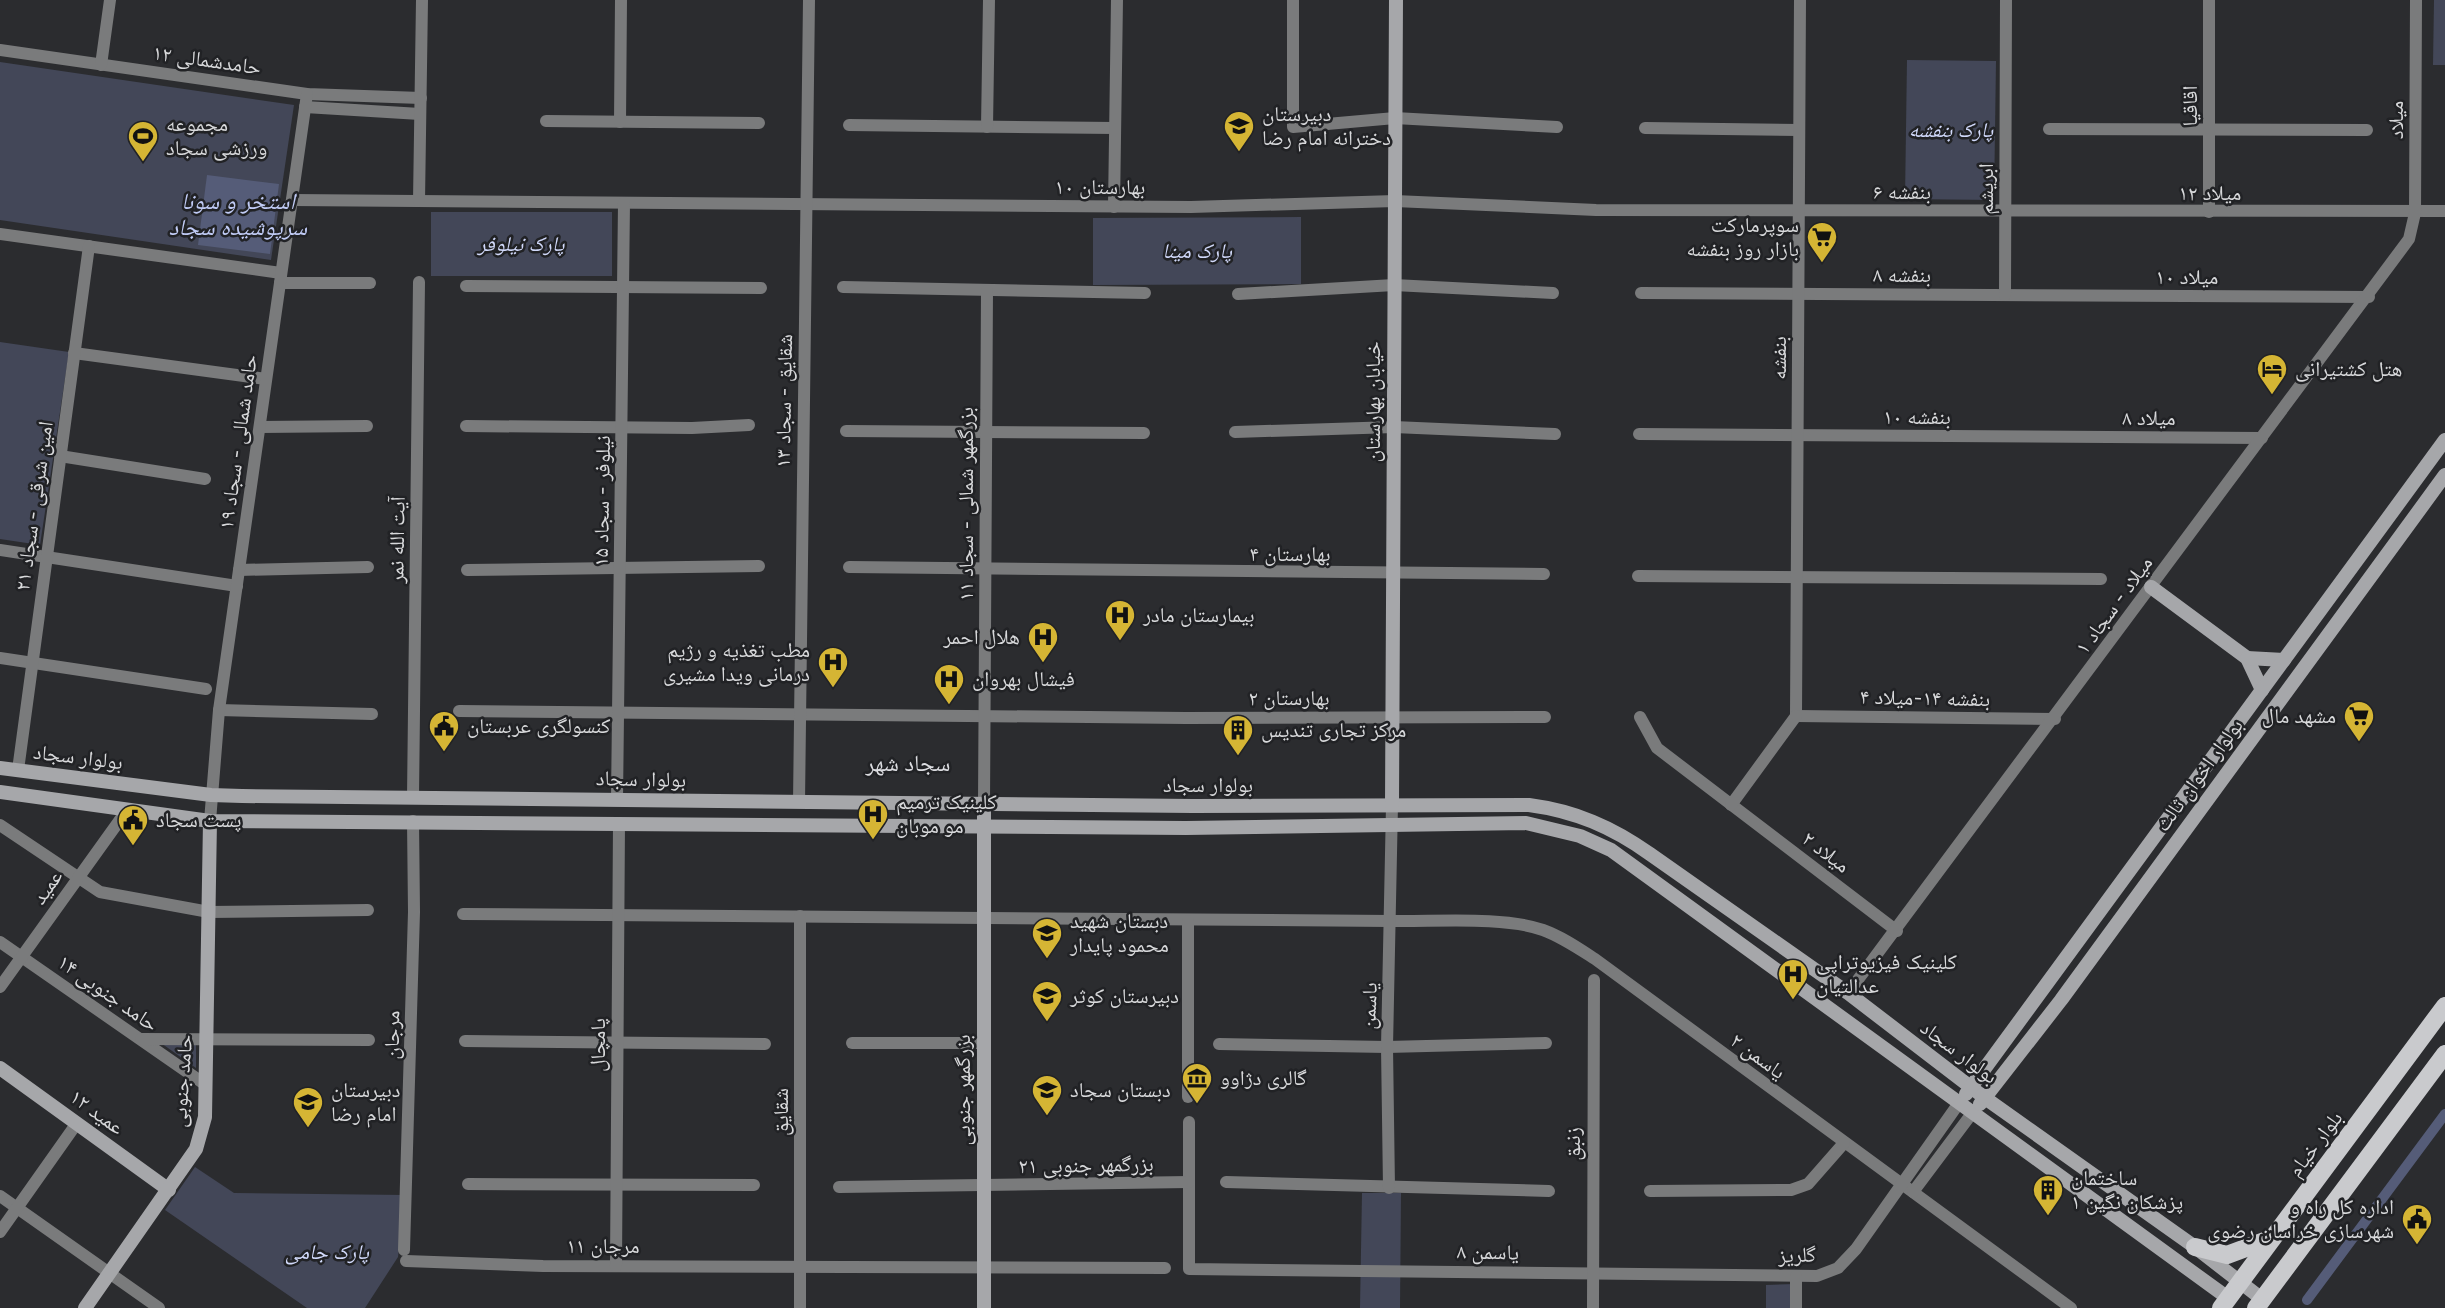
<svg xmlns="http://www.w3.org/2000/svg" width="2445" height="1308" font-family="'Roboto Serif','Noto Naskh Arabic',serif">
	<style>
		.green { fill: #434758 }
		.water { fill: #555c78 }
		.lines { fill: none; stroke-linecap: round; stroke-linejoin: round }
		.canal { stroke: #555c78; stroke-width: 10 }
		.street { stroke: #7a7b7c; stroke-width: 12 }
		.secondary { stroke: #a6a7aa; stroke-width: 14 }
		.primary { stroke: #c9cacd; stroke-width: 18 }
		.labels { text-anchor: middle; stroke-width: 5; stroke-linejoin: round; paint-order: stroke }
		.street-label { font-size: 21px; fill: #d8d9db; stroke: #212225 }
		.poi-label { font-size: 21px; fill: #d8d9db; stroke: #212225; text-anchor: start }
		.park-label { font-size: 21px; font-style: italic; fill: #d1d9fa; stroke: #212225 }
		.water-label { font-size: 23px; font-style: italic; fill: #c0cbf5; stroke: #212225 }
		.neighbourhood-label { font-size: 23px; fill: #dbdce0; stroke: #212225 }
	</style>
	<rect width="100%" height="100%" fill="#2b2c2f"/>
	<g class="green">
		<polygon points="2434,0 2445,0 2445,65 2433,65"/>
		<polygon points="1907,60 1996,61 1994,200 1905,199"/>
		<polygon points="0,62 294,105 271,260 0,220"/>
		<rect x="431" y="212" width="181" height="64"/>
		<polygon points="1301,217 1301,284 1093,285 1093,218"/>
		<polygon points="0,342 69,352 40,545 0,539"/>
		<polygon points="196,1042 196,1068 161,1043"/>
		<polygon points="195,1167 234,1193 405,1195 398,1257 365,1308 307,1308 165,1210"/>
		<polygon points="1362,1193 1401,1193 1400,1308 1360,1308"/>
		<polygon points="1795,1284 1795,1308 1766,1308 1766,1285"/>
	</g>
	<polygon class="water" points="207,175 279,184 270,254 198,245"/>
	<g class="lines">
		<polyline class="canal" points="2307,1300 2445,1114"/>
		<g class="street">
			<polyline points="1293,0 1293,127 1395,118 1557,127"/>
			<polyline points="0,50 307,94 421,98"/>
			<polyline points="101,65 110,0"/>
			<polyline points="305,107 420,114"/>
			<polyline points="546,121 759,123"/>
			<polyline points="620,122 621,0"/>
			<polyline points="849,125 1115,128"/>
			<polyline points="987,127 989,0"/>
			<polyline points="1645,128 1799,130"/>
			<polyline points="2049,129 2367,130"/>
			<polyline points="292,200 1191,207 1395,201 1596,210 2445,211"/>
			<polyline points="419,201 422,0"/>
			<polyline points="1114,207 1117,0"/>
			<polyline points="2209,212 2209,0"/>
			<polyline points="0,234 281,273"/>
			<polyline points="280,283 370,283"/>
			<polyline points="466,286 761,288"/>
			<polyline points="843,287 1145,293"/>
			<polyline points="1641,293 2369,297"/>
			<polyline points="1238,294 1394,285 1553,293"/>
			<polyline points="2005,295 2006,0"/>
			<polyline points="74,353 266,379"/>
			<polyline points="466,426 692,428 749,425"/>
			<polyline points="260,427 367,426"/>
			<polyline points="846,431 1144,433"/>
			<polyline points="1235,432 1394,427 1555,434"/>
			<polyline points="1639,434 2262,438"/>
			<polyline points="60,456 205,479"/>
			<polyline points="0,550 237,586"/>
			<polyline points="849,567 1544,574"/>
			<polyline points="239,570 368,567"/>
			<polyline points="467,570 759,566"/>
			<polyline points="1638,576 2101,579"/>
			<polyline points="0,658 206,689"/>
			<polyline points="219,710 372,714"/>
			<polyline points="459,711 1186,718 1545,717"/>
			<polyline points="1796,716 1800,0"/>
			<polyline points="1796,716 2055,719"/>
			<polyline points="1640,717 1657,748 1897,931"/>
			<polyline points="18,770 89,246"/>
			<polyline points="413,797 419,282"/>
			<polyline points="617,800 624,203"/>
			<polyline points="799,802 809,0"/>
			<polyline points="984,804 987,291"/>
			<polyline points="1731,805 1796,716"/>
			<polyline points="210,821 219,710 307,94"/>
			<polyline points="0,825 100,892 209,912 368,910"/>
			<path d="M463 914 1391 921C1434 922 1504 916 1543 930 1562 937 1578 948 1595 959L2071 1308"/>
			<polyline points="800,916 800,1308"/>
			<polyline points="1188,921 1188,1097"/>
			<polyline points="0,942 206,1085"/>
			<polyline points="0,987 127,810"/>
			<polyline points="1848,993 2409,239 2415,213 2416,0"/>
			<polyline points="141,1039 369,1040"/>
			<polyline points="465,1041 765,1044"/>
			<polyline points="852,1043 985,1043"/>
			<polyline points="1219,1044 1387,1047 1546,1043"/>
			<polyline points="1189,1122 1189,1269 1817,1276 1838,1268 1856,1249 1959,1103"/>
			<polyline points="1226,1182 1549,1191"/>
			<polyline points="468,1184 754,1185"/>
			<polyline points="839,1187 1189,1182"/>
			<polyline points="1389,1188 1387,1047 1392,805"/>
			<polyline points="1650,1191 1791,1190 1808,1184 1844,1143"/>
			<polyline points="1913,1192 1973,1112"/>
			<polyline points="0,1196 159,1308"/>
			<polyline points="0,1232 77,1123"/>
			<polyline points="404,1250 414,912 413,821"/>
			<polyline points="406,1261 543,1266 1165,1268"/>
			<polyline points="616,1266 619,823"/>
			<polyline points="1796,1276 1796,1308"/>
			<polyline points="1593,1308 1594,980"/>
		</g>
		<g class="secondary">
			<polyline points="2151,587 2247,658 2262,690"/>
			<polyline points="2247,658 2284,660"/>
			<path d="M0 768 211 795 242 796 1193 806 1529 805C1575 811 1612 827 1650 854L1848 993 1985 1098 2195 1247 2262 1299"/>
			<polyline points="0,792 210,821 1186,828 1526,823 1580,836 1611,850 2228,1298"/>
			<polyline points="1392,805 1396,0"/>
			<polyline points="0,1068 169,1190"/>
			<polyline points="1966,1094 2445,440"/>
			<polyline points="1980,1104 2061,1000 2445,475"/>
			<polyline points="85,1308 196,1149 205,1117 210,821"/>
			<polyline points="984,1308 984,804"/>
		</g>
		<g class="primary">
			<polyline points="2195,1247 2227,1255 2270,1239"/>
			<polyline points="2221,1308 2445,1006"/>
			<polyline points="2256,1308 2445,1054"/>
		</g>
	</g>
	<defs>
		<g id="school-pin" transform="scale(1.575)"><path d="M0 17L-7.5 6A9.5 9.5 0 1 1 7.5 6Z" fill="#d5b534" stroke="#212225"/><path d="M0-5L7-2L0 1L-7-2ZM-4 1L0 2.5L4 1V4Q0 6-4 4Z" fill="#111"/></g>
		<g id="stadium-pin" transform="scale(1.575)"><path d="M0 17L-7.5 6A9.5 9.5 0 1 1 7.5 6Z" fill="#d5b534" stroke="#212225"/><path d="M0-5a6.5 5 0 1 0 0 10a6.5 5 0 1 0 0-10ZM-3.5-1.8h7v3.6h-7Z" fill="#111"/></g>
		<g id="supermarket-pin" transform="scale(1.575)"><path d="M0 17L-7.5 6A9.5 9.5 0 1 1 7.5 6Z" fill="#d5b534" stroke="#212225"/><path d="M-6-5.5h2.5l.6 2H6L4.5 2H-2.5L-4.4-4H-6ZM-1.5 3.2a1.3 1.3 0 1 0 .1 0ZM3 3.2a1.3 1.3 0 1 0 .1 0Z" fill="#111"/></g>
		<g id="hotel-pin" transform="scale(1.575)"><path d="M0 17L-7.5 6A9.5 9.5 0 1 1 7.5 6Z" fill="#d5b534" stroke="#212225"/><path d="M-6-4.5h1.5V1H6V5H4.5V3h-9V5H-6ZM-4 0a1.8 1.8 0 1 1 3.6 0ZM.5 0V-2.5h3Q6-2.5 6 0Z" fill="#111"/></g>
		<g id="hospital-pin" transform="scale(1.575)"><path d="M0 17L-7.5 6A9.5 9.5 0 1 1 7.5 6Z" fill="#d5b534" stroke="#212225"/><path d="M-5-5h3v3.5h4V-5h3V5h-3V1.5h-4V5h-3Z" fill="#111"/></g>
		<g id="civic-pin" transform="scale(1.575)"><path d="M0 17L-7.5 6A9.5 9.5 0 1 1 7.5 6Z" fill="#d5b534" stroke="#212225"/><path d="M-.6-6.5H3V-4.5H.6V-3L4-1V1h2V6H-6V1h2V-1L-.6-3ZM-1.2 2.5V6h2.4V2.5Z" fill="#111"/></g>
		<g id="building-pin" transform="scale(1.575)"><path d="M0 17L-7.5 6A9.5 9.5 0 1 1 7.5 6Z" fill="#d5b534" stroke="#212225"/><path d="M-4-6H4V6H1V3H-1V6H-4ZM-2.5-4.3h1.7v1.8h-1.7ZM.8-4.3h1.7v1.8H.8ZM-2.5-1h1.7V.8h-1.7ZM.8-1h1.7V.8H.8Z" fill="#111"/></g>
		<g id="museum-pin" transform="scale(1.575)"><path d="M0 17L-7.5 6A9.5 9.5 0 1 1 7.5 6Z" fill="#d5b534" stroke="#212225"/><path d="M0-6L6-3V-2H-6V-3ZM-5-1h2V3h-2ZM-1-1h2V3h-2ZM3-1h2V3H3ZM-6 4H6V6H-6Z" fill="#111"/></g>
	</defs>
	<g fill-rule="evenodd">
		<use href="#school-pin" x="1239" y="126"/>
		<use href="#stadium-pin" x="143" y="136"/>
		<use href="#supermarket-pin" x="1822" y="237"/>
		<use href="#hotel-pin" x="2272" y="369"/>
		<use href="#hospital-pin" x="1120" y="615"/>
		<use href="#hospital-pin" x="1043" y="637"/>
		<use href="#hospital-pin" x="833" y="662"/>
		<use href="#hospital-pin" x="949" y="679"/>
		<use href="#supermarket-pin" x="2359" y="716"/>
		<use href="#civic-pin" x="444" y="726"/>
		<use href="#building-pin" x="1238" y="730"/>
		<use href="#hospital-pin" x="873" y="814"/>
		<use href="#civic-pin" x="133" y="820"/>
		<use href="#school-pin" x="1047" y="933"/>
		<use href="#hospital-pin" x="1793" y="974"/>
		<use href="#school-pin" x="1047" y="996"/>
		<use href="#museum-pin" x="1197" y="1078"/>
		<use href="#school-pin" x="1047" y="1090"/>
		<use href="#school-pin" x="308" y="1102"/>
		<use href="#building-pin" x="2048" y="1190"/>
		<use href="#civic-pin" x="2417" y="1219"/>
	</g>
	<g class="labels">
		<g class="street-label">
			<text transform="translate(207 60) rotate(8)" y="7">حامدشمالی ۱۲</text>
			<text transform="translate(2190 106) rotate(-90)" y="7">اقاقیا</text>
			<text transform="translate(2396 120) rotate(-90)" y="7">میلاد</text>
			<text x="1100" y="194">بهارستان ۱۰</text>
			<text transform="translate(1986 189) rotate(-90)" y="7">ابریشم</text>
			<text x="1902" y="199">بنفشه ۶</text>
			<text x="2210" y="200">میلاد ۱۲</text>
			<text x="1902" y="282">بنفشه ۸</text>
			<text x="2187" y="284">میلاد ۱۰</text>
			<text transform="translate(1779 358) rotate(-90)" y="7">بنفشه</text>
			<text transform="translate(784 401) rotate(-89)" y="7">شقایق - سجاد ۱۳</text>
			<text transform="translate(1373 402) rotate(-90)" y="7">خیابان بهارستان</text>
			<text x="1917" y="424">بنفشه ۱۰</text>
			<text x="2149" y="425">میلاد ۸</text>
			<text transform="translate(238 442) rotate(-82)" y="7">حامد شمالی - سجاد ۱۹</text>
			<text transform="translate(602 501) rotate(-89)" y="7">نیلوفر - سجاد ۱۵</text>
			<text transform="translate(966 504) rotate(-90)" y="7">بزرگمهر شمالی - سجاد ۱۱</text>
			<text transform="translate(34 506) rotate(-82)" y="7">امین شرقی - سجاد ۲۱</text>
			<text transform="translate(397 540) rotate(-89)" y="7">آیت الله نمر</text>
			<text x="1290" y="561">بهارستان ۴</text>
			<text transform="translate(2114 605) rotate(-54)" y="7">میلاد - سجاد ۱</text>
			<text x="1289" y="705">بهارستان ۲</text>
			<text transform="translate(1925 698) rotate(1)" y="7">بنفشه ۱۴-میلاد ۴</text>
			<text transform="translate(78 757) rotate(7)" y="7">بولوار سجاد</text>
			<text transform="translate(2199 775) rotate(-54)" y="7">بولوار اخوان ثالث</text>
			<text transform="translate(641 779) rotate(1)" y="7">بولوار سجاد</text>
			<text x="1208" y="792">بولوار سجاد</text>
			<text transform="translate(1826 852) rotate(37)" y="7">میلاد ۲</text>
			<text transform="translate(47 887) rotate(-55)" y="7">عمید</text>
			<text transform="translate(108 993) rotate(35)" y="7">حامد جنوبی ۱۴</text>
			<text transform="translate(1369 1006) rotate(-88)" y="7">یاسمن</text>
			<text transform="translate(392 1035) rotate(-89)" y="7">مرجان</text>
			<text transform="translate(598 1045) rotate(-90)" y="7">پامچال</text>
			<text transform="translate(1959 1052) rotate(37)" y="7">بولوار سجاد</text>
			<text transform="translate(1758 1056) rotate(36)" y="7">یاسمن ۲</text>
			<text transform="translate(182 1081) rotate(-86)" y="7">حامد جنوبی</text>
			<text transform="translate(963 1090) rotate(-90)" y="7">بزرگمهر جنوبی</text>
			<text transform="translate(97 1112) rotate(36)" y="7">عمید ۱۲</text>
			<text transform="translate(781 1112) rotate(-90)" y="7">شقایق</text>
			<text transform="translate(1573 1144) rotate(-90)" y="7">زنبق</text>
			<text transform="translate(2315 1144) rotate(-53)" y="7">بلوار خیام</text>
			<text transform="translate(1086 1165) rotate(-1)" y="7">بزرگمهر جنوبی ۲۱</text>
			<text x="603" y="1253">مرجان ۱۱</text>
			<text transform="translate(1488 1252) rotate(1)" y="7">یاسمن ۸</text>
			<text transform="translate(1797 1255) rotate(-2)" y="7">گلریز</text>
		</g>
		<g class="poi-label">
			<text x="1262" y="121">دبیرستان<tspan x="1262" dy="24">دخترانه امام رضا</tspan></text>
			<text x="166" y="131">مجموعه<tspan x="166" dy="24">ورزشی سجاد</tspan></text>
			<text x="1799" y="232" text-anchor="end">سوپرمارکت<tspan x="1799" dy="24">بازار روز بنفشه</tspan></text>
			<text x="2295" y="376">هتل کشتیرانی</text>
			<text x="1143" y="622">بیمارستان مادر</text>
			<text x="1020" y="644" text-anchor="end">هلال احمر</text>
			<text x="810" y="657" text-anchor="end">مطب تغذیه و رژیم<tspan x="810" dy="24">درمانی ویدا مشیری</tspan></text>
			<text x="972" y="686">فیشال بهروان</text>
			<text x="2336" y="723" text-anchor="end">مشهد مال</text>
			<text x="467" y="733">کنسولگری عربستان</text>
			<text x="1261" y="737">مرکز تجاری تندیس</text>
			<text x="896" y="809">کلینیک ترمیم<tspan x="896" dy="24">مو موبان</tspan></text>
			<text x="156" y="827">پست سجاد</text>
			<text x="1070" y="928">دبستان شهید<tspan x="1070" dy="24">محمود پایدار</tspan></text>
			<text x="1816" y="969">کلینیک فیزیوتراپی<tspan x="1816" dy="24">عدالتیان</tspan></text>
			<text x="1070" y="1003">دبیرستان کوثر</text>
			<text x="1220" y="1085">گالری دژاوو</text>
			<text x="331" y="1097">دبیرستان<tspan x="331" dy="24">امام رضا</tspan></text>
			<text x="1070" y="1097">دبستان سجاد</text>
			<text x="2071" y="1185">ساختمان<tspan x="2071" dy="24">پزشکان نگین ۱</tspan></text>
			<text x="2394" y="1214" text-anchor="end">اداره کل راه و<tspan x="2394" dy="24">شهرسازی خراسان رضوی</tspan></text>
		</g>
		<g class="park-label">
			<text x="1951" y="137">پارک بنفشه</text>
			<text x="521" y="251">پارک نیلوفر</text>
			<text x="1197" y="258">پارک مینا</text>
			<text x="327" y="1259">پارک جامی</text>
		</g>
		<g class="water-label">
			<text x="238" y="209">استخر و سونا<tspan x="238" dy="26">سرپوشیده سجاد</tspan></text>
		</g>
		<g class="neighbourhood-label">
			<text x="908" y="771">سجاد شهر</text>
		</g>
	</g>
</svg>
